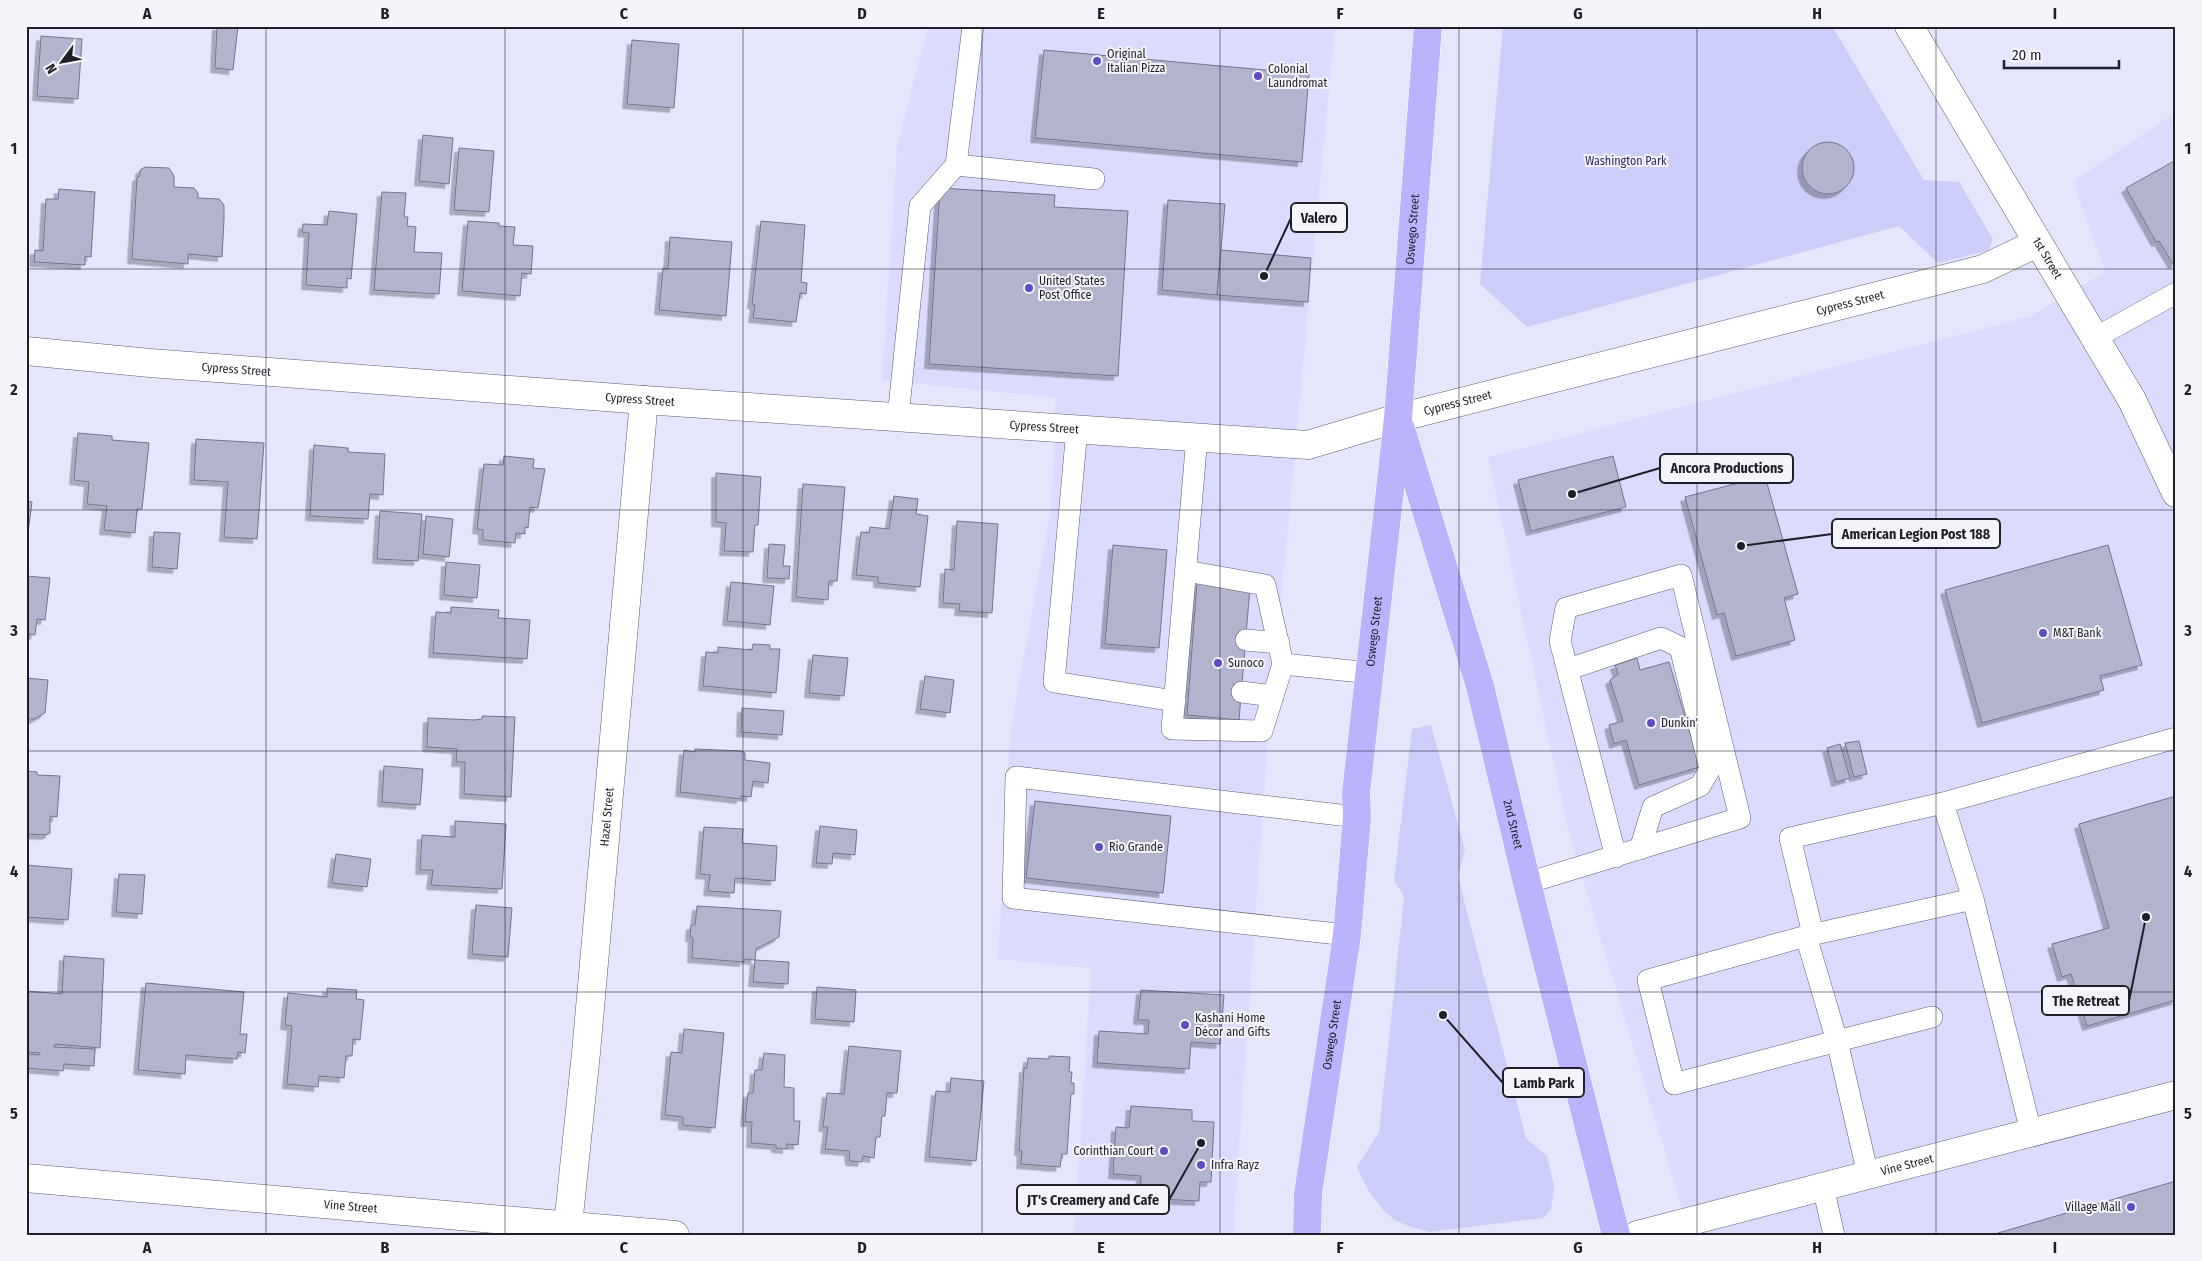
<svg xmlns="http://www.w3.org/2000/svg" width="2202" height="1261" font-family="'Fira Sans Condensed',sans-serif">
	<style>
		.built { fill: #dbdbfe }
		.park { fill: #cdcdf9 }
		.building { fill: #b2b3cd; stroke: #74748d; filter: url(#shadow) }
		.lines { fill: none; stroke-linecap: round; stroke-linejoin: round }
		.service-casing { stroke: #5d5d75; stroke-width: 22 }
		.minor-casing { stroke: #5d5d75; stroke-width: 29 }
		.tertiary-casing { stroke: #5d5d75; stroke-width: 29 }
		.primary-casing { stroke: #fff; stroke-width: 29 }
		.service { stroke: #fff; stroke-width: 21 }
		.minor { stroke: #fff; stroke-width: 28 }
		.tertiary { stroke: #fff; stroke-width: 28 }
		.primary { stroke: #bbb3fd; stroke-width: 28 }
		.grid { fill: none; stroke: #1f1f29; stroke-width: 1; stroke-opacity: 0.55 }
		.poi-dot { fill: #5e4cc4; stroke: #f4f4fa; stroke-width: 2 }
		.labels { text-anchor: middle; stroke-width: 4; stroke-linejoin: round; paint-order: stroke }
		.poi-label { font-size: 12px; fill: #1f1f29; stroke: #f4f4fa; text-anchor: start }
		.park-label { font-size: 12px; fill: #31276c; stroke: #f4f4fa }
		.street-label { font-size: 12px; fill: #1f1f29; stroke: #f4f4fa }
		.leader { fill: none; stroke: #1f1f29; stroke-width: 2 }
		.callout-dot { fill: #1f1f29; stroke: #f4f4fa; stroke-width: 2 }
		.callout { fill: #f4f4fa; stroke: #1f1f29; stroke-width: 2 }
		.callout-label { font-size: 14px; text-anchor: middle; font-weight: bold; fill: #1f1f29 }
		.neatline { fill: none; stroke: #1f1f29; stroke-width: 2 }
		.grid-label { font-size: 16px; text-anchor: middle; font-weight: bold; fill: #1f1f29 }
	</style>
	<defs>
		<filter id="shadow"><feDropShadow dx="-4.5" dy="4.5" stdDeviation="0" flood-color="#0004"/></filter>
	</defs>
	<rect width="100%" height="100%" fill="#e5e6fc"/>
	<g class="built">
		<polygon points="928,26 1335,26 1267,750 1233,1235 1072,1235 1075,1224 1091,968 998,959 1010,733 1051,508 1056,398 882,380 897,148"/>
		<polygon points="2176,112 2176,1235 1690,1235 1568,830 1488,457 2031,316 2105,272 2073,181"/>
	</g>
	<g class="park">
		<polygon points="1503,26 1832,26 1924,180 1959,182 1993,239 1988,251 1938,263 1899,226 1527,327 1480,284"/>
		<polygon points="1431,725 1465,850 1458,877 1526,1138 1547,1156 1554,1186 1551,1210 1543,1218 1429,1232 1411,1227 1396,1221 1384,1211 1368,1190 1357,1167 1379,1132 1404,897 1394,880 1412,729"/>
	</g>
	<g class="building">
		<polygon points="217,26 238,26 233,70 215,68"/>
		<polygon points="41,36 82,39 78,99 37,96"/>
		<polygon points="632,40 679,44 674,108 627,104"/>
		<polygon points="1044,50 1309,74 1302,162 1035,138"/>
		<polygon points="423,135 453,138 449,184 419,181"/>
		<circle cx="1828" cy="168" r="26"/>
		<polygon points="459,148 494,151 489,212 454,210"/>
		<polygon points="2176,160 2176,263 2173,264 2159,241 2156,242 2126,188"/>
		<polygon points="145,167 169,168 174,176 174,187 194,188 198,193 198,198 219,199 224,205 224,219 222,257 188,254 188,264 132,259 137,177 140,176 140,170"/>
		<polygon points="940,188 1055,195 1054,207 1128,211 1118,376 929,364"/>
		<polygon points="59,189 95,192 91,257 85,256 85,265 34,262 35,250 43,251 46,199 58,199"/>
		<polygon points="382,192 406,193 404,217 408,217 407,226 416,227 414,252 442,253 439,294 374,290"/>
		<polygon points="1168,200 1225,204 1217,295 1162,290"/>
		<polygon points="329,211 357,214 351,279 347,278 347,288 306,285 309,233 302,232 303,224 327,225"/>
		<polygon points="468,221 499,223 499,226 515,227 513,245 533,246 531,274 522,273 520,296 462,291"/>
		<polygon points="761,221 805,225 801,282 807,283 806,294 800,293 796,322 753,318 755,305 752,304"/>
		<polygon points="670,237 732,242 726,316 659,310 663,268 668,269"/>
		<polygon points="1221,250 1311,258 1308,302 1217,295"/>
		<polygon points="78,433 112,436 112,440 149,443 142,509 137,509 135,533 104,530 107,506 87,504 89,482 74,480"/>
		<polygon points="196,439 264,443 257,539 224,537 228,482 194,480"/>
		<polygon points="314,445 348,448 348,452 385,454 383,495 370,494 368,519 310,516"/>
		<polygon points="504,456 534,459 533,468 545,469 538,508 530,507 528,528 525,527 525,534 516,533 515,543 483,540 483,530 477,529 484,464 503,465"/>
		<polygon points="1613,456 1626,507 1531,531 1518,480"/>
		<polygon points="716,473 761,477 758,525 755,525 753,552 724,551 726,523 716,522"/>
		<polygon points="1765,476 1798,594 1784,598 1795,640 1736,656 1724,613 1717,615 1685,497"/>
		<polygon points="803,484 845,487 837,581 829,581 828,600 796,597"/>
		<polygon points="894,496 918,499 916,514 928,516 920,587 878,583 878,577 856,575 861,532 869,533 870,527 889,529"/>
		<polygon points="26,501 32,502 28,532 26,532"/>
		<polygon points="380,511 422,514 418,561 377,559"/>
		<polygon points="426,516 453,519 449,557 423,554"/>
		<polygon points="957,521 998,524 992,613 959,611 960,604 943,603 945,569 954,570"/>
		<polygon points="154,532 180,533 177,569 152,567"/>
		<polygon points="769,544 785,545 783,566 790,566 789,579 767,578"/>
		<polygon points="1113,545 1167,550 1159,648 1105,644"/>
		<polygon points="2108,545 2142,665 2100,676 2104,690 1982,723 1945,590"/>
		<polygon points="446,562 480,565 477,598 444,595"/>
		<polygon points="26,576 50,578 45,620 37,619 35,635 26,634"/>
		<polygon points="731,582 774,586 770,625 727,621"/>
		<polygon points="1197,582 1250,587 1239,720 1187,715"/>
		<polygon points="451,607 499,610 498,618 530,620 527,659 433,653 436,612 451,613"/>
		<polygon points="753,644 770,645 770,649 780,649 776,693 703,686 706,652 718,653 718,647 752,650"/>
		<polygon points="813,655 848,658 844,696 809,693"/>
		<polygon points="1637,658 1640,670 1669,662 1700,767 1639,785 1626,740 1614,744 1609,725 1623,721 1610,680 1618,674 1615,665"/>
		<polygon points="925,676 954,680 950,713 920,709"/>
		<polygon points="26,678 48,680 45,713 34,719 26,719"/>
		<polygon points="742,708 784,711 782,735 741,732"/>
		<polygon points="482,716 515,717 511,797 464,794 465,762 456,762 457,749 427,747 428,718 475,720 482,719"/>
		<polygon points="1859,741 1867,774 1854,777 1845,743"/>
		<polygon points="1840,744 1850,778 1836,782 1827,748"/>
		<polygon points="695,749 741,751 745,753 745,760 770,763 768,783 753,781 751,797 741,796 741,799 680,792 684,750 695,752"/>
		<polygon points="384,766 423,769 420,805 382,802"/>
		<polygon points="26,771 37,772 37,775 60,776 57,817 50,816 50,833 46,835 26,834"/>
		<polygon points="2176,796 2176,1000 2087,1026 2071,974 2062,977 2052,944 2109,928 2079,824"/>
		<polygon points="1035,801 1171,816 1163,893 1026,878"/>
		<polygon points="455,821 506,824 502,889 431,885 433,870 420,870 422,835 455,837"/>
		<polygon points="820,826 857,830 855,855 833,853 832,864 816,863"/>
		<polygon points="704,827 743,829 742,843 777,846 775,881 735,878 734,893 708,891 710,875 700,874"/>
		<polygon points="336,854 371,859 367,887 332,883"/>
		<polygon points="26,865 72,869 68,920 26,917"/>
		<polygon points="119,874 145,875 142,914 116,912"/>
		<polygon points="476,905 512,908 508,957 472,954"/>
		<polygon points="697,906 781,911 779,937 756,949 755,960 744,959 744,962 692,958 693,938 690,937 691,925 695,925"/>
		<polygon points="64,956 104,959 100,1048 55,1044 54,1047 95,1049 94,1066 64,1064 63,1071 26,1068 26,1054 39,1055 40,1053 26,1052 26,991 62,994"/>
		<polygon points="755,960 789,962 788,984 753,982"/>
		<polygon points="146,983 244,992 240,1034 247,1034 245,1053 238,1052 237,1059 186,1055 185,1074 138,1070"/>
		<polygon points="817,987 856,990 854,1022 815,1019"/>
		<polygon points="327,988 357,990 356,999 364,1000 360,1040 353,1039 352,1056 346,1056 344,1078 319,1076 318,1087 287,1084 292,1026 285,1025 288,993 327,997"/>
		<polygon points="1141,990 1224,995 1220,1044 1191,1042 1189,1069 1097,1063 1099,1031 1148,1034 1149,1020 1138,1020"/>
		<polygon points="684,1029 724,1033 715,1128 683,1125 683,1117 665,1115 671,1052 682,1053"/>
		<polygon points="849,1046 901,1051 897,1093 887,1093 885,1116 882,1116 880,1137 876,1137 874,1158 863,1156 862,1162 850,1161 849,1151 825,1149 828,1127 823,1127 827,1093 844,1094"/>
		<polygon points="764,1053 785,1055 784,1087 794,1088 794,1121 800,1121 798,1145 787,1144 787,1149 776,1148 776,1145 751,1143 752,1122 745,1122 748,1093 753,1093 755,1070 762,1070"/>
		<polygon points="1049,1056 1070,1057 1069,1072 1072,1072 1071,1083 1074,1083 1074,1094 1071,1094 1067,1154 1062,1154 1060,1167 1021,1164 1022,1151 1019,1151 1024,1068 1027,1068 1028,1058 1049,1059"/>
		<polygon points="951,1078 984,1081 976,1161 929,1157 936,1091 950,1092"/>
		<polygon points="1131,1106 1192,1110 1192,1121 1214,1122 1211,1182 1200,1182 1199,1201 1140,1198 1141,1176 1113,1174 1116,1127 1129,1128"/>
		<polygon points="2176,1181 2176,1235 1998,1235 1998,1233"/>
	</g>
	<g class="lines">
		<g class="service-casing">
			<g id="service">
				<polyline points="956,165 1094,179"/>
				<polyline points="2095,338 2176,293"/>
				<polyline points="898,417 920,206 956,165 973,26"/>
				<polyline points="1077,429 1054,682 1175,701"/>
				<polyline points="1197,437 1172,729 1262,731 1283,664 1371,673"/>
				<polyline points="1186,571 1265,585 1283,664"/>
				<polyline points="1246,640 1279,643"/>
				<polyline points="1569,669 1661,638 1680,647 1710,769 1700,786 1653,807 1640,849"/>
				<polyline points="1242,692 1273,696"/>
				<polyline points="1527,883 1740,818 1681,575 1566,608 1560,641 1616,857"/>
				<polyline points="1973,899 1943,803 2176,738"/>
				<polyline points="1813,934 1790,838 1943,803"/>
				<polyline points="1347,935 1013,898 1016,777 1357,817"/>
				<polyline points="1806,936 1837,1041 1674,1084 1648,980 1806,936 1973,899 2031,1132"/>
				<polyline points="1868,1175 1837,1041 1932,1017"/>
				<polyline points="1823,1187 1834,1235"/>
			</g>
		</g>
		<g class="minor-casing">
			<g id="minor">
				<path id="s1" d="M26 351 150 363 644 400 1308 445 1398 418 1983 269 2037 243"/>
				<path id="s2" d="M567 1235 586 1053 644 400"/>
			</g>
		</g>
		<g class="tertiary-casing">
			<g id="tertiary">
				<path id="s3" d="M1909 26 2132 400 2176 493"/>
				<path id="s4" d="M26 1178 675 1235"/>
				<path id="s5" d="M1637 1235 2176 1095"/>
			</g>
		</g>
		<g class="primary-casing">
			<g id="primary">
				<path id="s6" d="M1401 429 1480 686 1527 883 1616 1235"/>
				<path id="s7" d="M1307 1235 1308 1194 1347 935 1357 817 1356 793 1398 418 1428 26"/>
			</g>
		</g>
		<use href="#service" class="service"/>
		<use href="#minor" class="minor"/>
		<use href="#tertiary" class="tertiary"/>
		<use href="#primary" class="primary"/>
	</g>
	<path class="grid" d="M266 26V1235M505 26V1235M743 26V1235M982 26V1235M1220 26V1235M1459 26V1235M1697 26V1235M1936 26V1235M26 269H2176M26 510H2176M26 751H2176M26 992H2176"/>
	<g class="poi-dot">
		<circle cx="1097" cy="61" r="5"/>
		<circle cx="1258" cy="76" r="5"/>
		<circle cx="1029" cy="288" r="5"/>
		<circle cx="2043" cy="633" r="5"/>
		<circle cx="1218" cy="663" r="5"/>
		<circle cx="1651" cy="723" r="5"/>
		<circle cx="1099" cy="847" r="5"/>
		<circle cx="1185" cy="1025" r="5"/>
		<circle cx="1164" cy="1151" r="5"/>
		<circle cx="1201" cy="1165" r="5"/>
		<circle cx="2131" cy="1207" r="5"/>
	</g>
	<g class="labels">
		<g class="poi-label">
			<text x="1107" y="58">Original<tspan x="1107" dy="14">Italian Pizza</tspan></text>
			<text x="1268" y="73">Colonial<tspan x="1268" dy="14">Laundromat</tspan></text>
			<text x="1039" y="285">United States<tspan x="1039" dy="14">Post Office</tspan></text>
			<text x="2053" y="637">M&amp;T Bank</text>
			<text x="1228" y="667">Sunoco</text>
			<text x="1661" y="727">Dunkin'</text>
			<text x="1109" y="851">Rio Grande</text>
			<text x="1195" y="1022">Kashani Home<tspan x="1195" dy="14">Décor and Gifts</tspan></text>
			<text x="1154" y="1155" text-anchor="end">Corinthian Court</text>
			<text x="1211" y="1169">Infra Rayz</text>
			<text x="2121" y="1211" text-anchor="end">Village Mall</text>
		</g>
		<g class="park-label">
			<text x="1626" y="165">Washington Park</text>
		</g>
		<g class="street-label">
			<text dy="4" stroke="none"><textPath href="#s7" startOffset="1012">Oswego Street</textPath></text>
			<text dy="4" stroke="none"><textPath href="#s3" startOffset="270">1st Street</textPath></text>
			<text dy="4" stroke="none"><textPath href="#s1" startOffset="1846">Cypress Street</textPath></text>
			<text dy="4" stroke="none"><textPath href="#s1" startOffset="211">Cypress Street</textPath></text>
			<text dy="4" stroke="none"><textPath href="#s1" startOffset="616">Cypress Street</textPath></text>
			<text dy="4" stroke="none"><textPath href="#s1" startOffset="1441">Cypress Street</textPath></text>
			<text dy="4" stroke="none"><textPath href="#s1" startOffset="1021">Cypress Street</textPath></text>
			<text dy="4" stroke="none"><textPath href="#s7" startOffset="608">Oswego Street</textPath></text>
			<text dy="4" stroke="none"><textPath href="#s2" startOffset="420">Hazel Street</textPath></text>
			<text dy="4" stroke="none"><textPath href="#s6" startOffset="411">2nd Street</textPath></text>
			<text dy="4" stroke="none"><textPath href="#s7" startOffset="202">Oswego Street</textPath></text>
			<text dy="4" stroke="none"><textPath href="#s5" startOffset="279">Vine Street</textPath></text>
			<text dy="4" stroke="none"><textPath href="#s4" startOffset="326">Vine Street</textPath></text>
		</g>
	</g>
	<path class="leader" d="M1264 276L1291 218M1572 494L1660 468M1741 546L1832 534M2146 917L2129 1001M1443 1015L1503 1083M1201 1143L1169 1200"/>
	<g class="callout-dot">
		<circle cx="1264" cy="276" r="5"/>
		<circle cx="1572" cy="494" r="5"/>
		<circle cx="1741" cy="546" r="5"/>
		<circle cx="2146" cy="917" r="5"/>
		<circle cx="1443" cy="1015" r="5"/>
		<circle cx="1201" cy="1143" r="5"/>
	</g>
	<g class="callout">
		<rect x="1291" y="203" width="56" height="29" rx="5"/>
		<rect x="1660" y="454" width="133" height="29" rx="5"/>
		<rect x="1832" y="519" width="168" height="29" rx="5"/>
		<rect x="2042" y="986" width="87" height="29" rx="5"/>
		<rect x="1503" y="1068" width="81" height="29" rx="5"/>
		<rect x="1017" y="1185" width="152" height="29" rx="5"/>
	</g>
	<g class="callout-label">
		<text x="1319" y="223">Valero</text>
		<text x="1727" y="473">Ancora Productions</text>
		<text x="1916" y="539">American Legion Post 188</text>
		<text x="2086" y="1006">The Retreat</text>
		<text x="1544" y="1088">Lamb Park</text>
		<text x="1093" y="1205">JT's Creamery and Cafe</text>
	</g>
	<rect width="2202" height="1261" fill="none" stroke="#f4f4fa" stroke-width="55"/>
	<g transform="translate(62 62) rotate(238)" stroke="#f4f4fa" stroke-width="4" paint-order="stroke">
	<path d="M0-4L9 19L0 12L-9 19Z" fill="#1f1f29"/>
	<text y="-8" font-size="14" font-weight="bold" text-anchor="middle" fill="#1f1f29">N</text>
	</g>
	<path d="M2004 60v8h115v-8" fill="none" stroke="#1f1f29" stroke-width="2.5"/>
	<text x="2012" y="60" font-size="15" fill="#1f1f29" stroke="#f4f4fa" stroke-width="4" paint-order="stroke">20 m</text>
	<rect x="28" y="28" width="2146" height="1206" class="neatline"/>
	<g class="grid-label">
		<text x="147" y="19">A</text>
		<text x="385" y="19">B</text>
		<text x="624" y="19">C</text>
		<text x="862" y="19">D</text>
		<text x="1101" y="19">E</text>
		<text x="1340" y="19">F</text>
		<text x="1578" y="19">G</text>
		<text x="1817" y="19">H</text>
		<text x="2055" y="19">I</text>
		<text x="14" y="154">1</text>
		<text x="2188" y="154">1</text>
		<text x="14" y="395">2</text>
		<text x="2188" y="395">2</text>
		<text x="14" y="636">3</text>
		<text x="2188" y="636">3</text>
		<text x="14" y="877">4</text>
		<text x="2188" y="877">4</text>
		<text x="14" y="1119">5</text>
		<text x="2188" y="1119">5</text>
		<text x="147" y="1253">A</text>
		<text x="385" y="1253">B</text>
		<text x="624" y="1253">C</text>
		<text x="862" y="1253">D</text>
		<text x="1101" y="1253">E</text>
		<text x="1340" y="1253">F</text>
		<text x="1578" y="1253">G</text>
		<text x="1817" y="1253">H</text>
		<text x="2055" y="1253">I</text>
	</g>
</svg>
